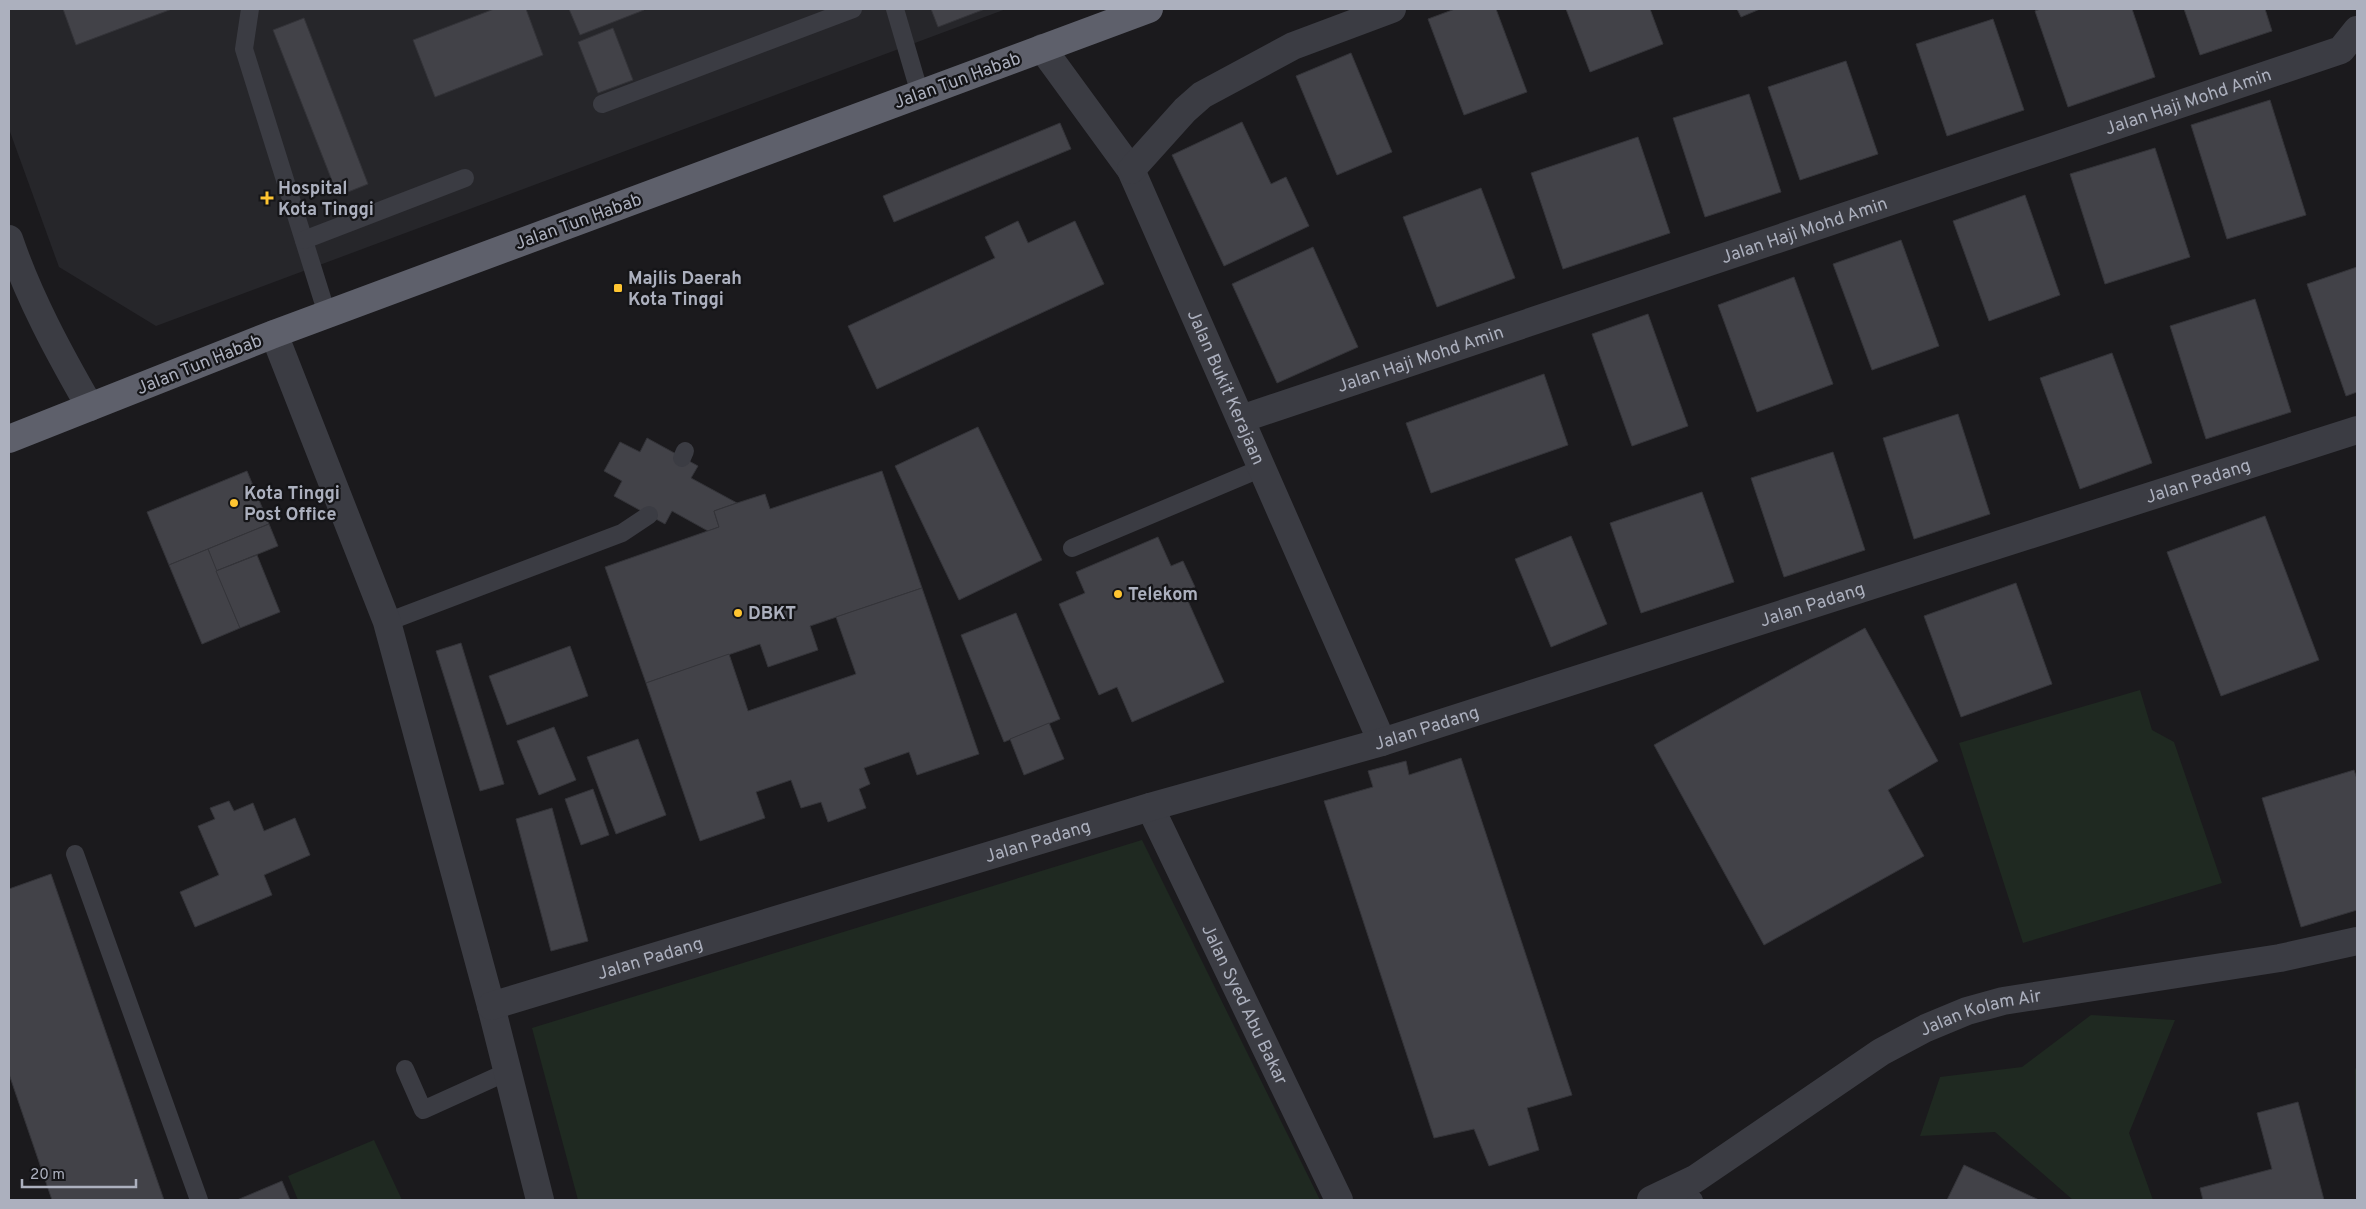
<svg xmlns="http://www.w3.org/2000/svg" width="2366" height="1209" font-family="Overpass,sans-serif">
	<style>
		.built { fill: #26262a }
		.green { fill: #1f2921 }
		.building { fill: #424248; stroke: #343439 }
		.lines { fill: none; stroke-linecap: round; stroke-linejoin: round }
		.service { stroke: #3b3c43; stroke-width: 18 }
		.minor { stroke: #3b3c43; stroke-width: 28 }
		.trunk { stroke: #5e606b; stroke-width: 28 }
		.poi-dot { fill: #ffc531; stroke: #151518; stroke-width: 2 }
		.labels { text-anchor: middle; stroke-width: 4.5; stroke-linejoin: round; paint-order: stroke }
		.street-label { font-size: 18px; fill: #acb0be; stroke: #151518 }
		.poi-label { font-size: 18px; font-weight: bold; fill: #acb0be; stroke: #151518; text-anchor: start }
	</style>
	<rect width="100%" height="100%" fill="#1b1a1d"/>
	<polygon class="built" points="9,9 1006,9 156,326 59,267 9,129"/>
	<g class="green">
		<polygon points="2140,690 2152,730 2174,742 2222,883 2023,943 1959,743"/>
		<polygon points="1142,840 1320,1200 578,1200 532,1028"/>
		<polygon points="2091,1015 2175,1020 2129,1133 2153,1200 2073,1200 1995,1132 1920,1136 1940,1077 2022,1067"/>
		<polygon points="2357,1065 2357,1200 2356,1200 2355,1070"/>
		<polygon points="374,1140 402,1200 298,1200 288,1176"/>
	</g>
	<g class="building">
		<polygon points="63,9 172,9 76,45"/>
		<polygon points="494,9 526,9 543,55 435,97 413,40"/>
		<polygon points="569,9 644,9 644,10 580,35"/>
		<polygon points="931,9 985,9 938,27"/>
		<polygon points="1455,9 1496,9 1527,92 1464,115 1428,19"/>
		<polygon points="1566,9 1650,9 1663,44 1590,72"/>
		<polygon points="1737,9 1760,9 1741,17"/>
		<polygon points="2041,9 2132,9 2155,77 2068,107 2035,11"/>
		<polygon points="2184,9 2265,9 2272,31 2200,55"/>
		<polygon points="304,18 368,184 338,196 273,30"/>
		<polygon points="1993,19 2024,110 1947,136 1916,44"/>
		<polygon points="613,28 633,80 598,93 578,42"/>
		<polygon points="1351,53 1392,152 1337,175 1296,76"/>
		<polygon points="1846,61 1878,154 1800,180 1768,87"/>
		<polygon points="1749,94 1781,192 1705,217 1673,118"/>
		<polygon points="2270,100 2306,215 2227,239 2191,125"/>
		<polygon points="1242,122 1271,184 1286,177 1309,226 1224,266 1172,155"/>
		<polygon points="1060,123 1071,149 894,222 883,196"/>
		<polygon points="1638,137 1670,233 1563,269 1531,173"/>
		<polygon points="2155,148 2190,257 2105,284 2070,174"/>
		<polygon points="1481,188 1515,278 1437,307 1403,217"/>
		<polygon points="2025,195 2060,295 1989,321 1953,221"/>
		<polygon points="1018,221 1028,243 1075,221 1104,284 877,389 848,326 995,258 985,237"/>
		<polygon points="1901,240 1939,346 1872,370 1833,264"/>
		<polygon points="1313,247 1358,347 1277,383 1232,284"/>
		<polygon points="2357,267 2357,392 2346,396 2307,284"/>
		<polygon points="1794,277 1833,384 1757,412 1718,305"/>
		<polygon points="2255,299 2291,412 2206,439 2170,326"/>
		<polygon points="1648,314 1688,426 1632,446 1592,334"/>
		<polygon points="2112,353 2152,463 2080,489 2040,378"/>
		<polygon points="1544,374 1568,445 1431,493 1406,423"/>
		<polygon points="1958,414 1990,514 1914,539 1883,438"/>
		<polygon points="978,427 1042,560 959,600 895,466"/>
		<polygon points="647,438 698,466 691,478 737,503 714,511 719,527 708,531 672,511 665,524 614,496 622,481 604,471 620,442 640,452"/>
		<polygon points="1833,452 1865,550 1784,577 1751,478"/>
		<polygon points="247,471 269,524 169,565 147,512"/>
		<polygon points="882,471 922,588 810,626 818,650 768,667 760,644 646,683 605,567 719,527 714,511 737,503 765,494 770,509"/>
		<polygon points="1702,492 1734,582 1641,613 1610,523"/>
		<polygon points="2265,516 2319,660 2221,696 2167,552"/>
		<polygon points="269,524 278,546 216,571 208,549"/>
		<polygon points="1571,536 1607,624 1551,647 1515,559"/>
		<polygon points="1158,537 1171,566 1183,561 1195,587 1184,592 1224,682 1132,722 1117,687 1099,695 1059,604 1085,593 1076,572"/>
		<polygon points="208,549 240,628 202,644 169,565"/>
		<polygon points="257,555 280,612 240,628 216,571"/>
		<polygon points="2016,583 2052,684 1961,717 1924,616"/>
		<polygon points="922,588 979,754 917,775 909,752 864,768 870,784 859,789 866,808 828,822 821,802 801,808 791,780 756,792 765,818 700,841 646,683 729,654 748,711 856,674 836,617"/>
		<polygon points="1016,613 1060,719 1004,742 961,635"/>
		<polygon points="1865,628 1938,761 1888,790 1924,856 1764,945 1654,745"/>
		<polygon points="461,643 504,784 480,791 436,651"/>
		<polygon points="570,646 588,696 507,725 489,676"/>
		<polygon points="1049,723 1064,759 1024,775 1010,739"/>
		<polygon points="554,727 576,780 539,795 517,741"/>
		<polygon points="638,739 666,815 616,834 587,757"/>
		<polygon points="1461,758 1572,1095 1527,1108 1539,1150 1489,1166 1474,1129 1434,1138 1324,801 1373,787 1368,771 1406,761 1409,775"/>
		<polygon points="2354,770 2357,779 2357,910 2301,927 2262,798"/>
		<polygon points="593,789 609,835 581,845 565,799"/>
		<polygon points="229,801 234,811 253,803 264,831 295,818 310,855 264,875 272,895 195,927 180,892 219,875 198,826 215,819 210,808"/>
		<polygon points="552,808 588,941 551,951 516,819"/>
		<polygon points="51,874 164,1200 52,1200 9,1074 9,889"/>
		<polygon points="2298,1102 2324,1200 2203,1200 2200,1188 2272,1169 2257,1113"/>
		<polygon points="1964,1165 2039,1200 1947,1200"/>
		<polygon points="282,1181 290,1200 237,1200"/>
	</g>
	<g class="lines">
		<g class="service">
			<polyline points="250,9 244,49 327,314"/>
			<polyline points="895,9 920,94"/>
			<polyline points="602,104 853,9"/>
			<polyline points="304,240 465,178"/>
			<polyline points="682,458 685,451"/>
			<polyline points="1072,548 1262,468"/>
			<polyline points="387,622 622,533 649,515"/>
			<polyline points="75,854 199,1200"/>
			<polyline points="405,1069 423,1110 507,1072"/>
			<polyline points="1677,1187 1694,1200"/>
		</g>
		<g class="minor">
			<path id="s1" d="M1042 48 1131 170 1382 742"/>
			<polyline points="1131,170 1185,110 1202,95 1293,46 1392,9"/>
			<path d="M9 239C29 298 59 353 90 407"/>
			<polyline points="274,334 387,622 491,1006 540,1200"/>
			<path id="s2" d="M1241 419 2341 50 2357 30"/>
			<path id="s3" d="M1150 807 1339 1200"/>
			<path id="s4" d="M491 1006 1150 807 1382 742 2357 430"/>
			<path id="s5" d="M1651 1200 1695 1179 1881 1052 1926 1028 1967 1011 2003 1001 2280 958 2357 941"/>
		</g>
		<polyline class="trunk" points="9,439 274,334 1149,9"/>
	</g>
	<g class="poi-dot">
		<path d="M264.5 190.5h5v5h5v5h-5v5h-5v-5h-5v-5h5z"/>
		<rect x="613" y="283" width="10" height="10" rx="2.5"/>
		<circle cx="234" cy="503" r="5"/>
		<circle cx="1118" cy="594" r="5"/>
		<circle cx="738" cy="613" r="5"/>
	</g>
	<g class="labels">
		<g class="street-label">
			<text transform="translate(957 80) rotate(-20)" y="6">Jalan Tun Habab</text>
			<text dy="6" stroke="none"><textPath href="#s2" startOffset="999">Jalan Haji Mohd Amin</textPath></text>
			<text transform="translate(578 221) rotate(-20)" y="6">Jalan Tun Habab</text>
			<text dy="6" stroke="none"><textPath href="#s2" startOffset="594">Jalan Haji Mohd Amin</textPath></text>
			<text dy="6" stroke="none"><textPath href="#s2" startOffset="189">Jalan Haji Mohd Amin</textPath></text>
			<text transform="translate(199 364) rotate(-22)" y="6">Jalan Tun Habab</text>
			<text dy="6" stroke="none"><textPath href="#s1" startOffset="388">Jalan Bukit Kerajaan</textPath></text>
			<text dy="6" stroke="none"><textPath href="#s4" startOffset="1786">Jalan Padang</textPath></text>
			<text dy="6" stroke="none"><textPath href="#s4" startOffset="1381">Jalan Padang</textPath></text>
			<text dy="6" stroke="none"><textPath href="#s4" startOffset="976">Jalan Padang</textPath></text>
			<text dy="6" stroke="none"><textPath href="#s4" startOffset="571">Jalan Padang</textPath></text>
			<text dy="6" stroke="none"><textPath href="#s4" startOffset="166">Jalan Padang</textPath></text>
			<text dy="6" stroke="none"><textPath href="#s3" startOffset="219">Jalan Syed Abu Bakar</textPath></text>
			<text dy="6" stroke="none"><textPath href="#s5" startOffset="382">Jalan Kolam Air</textPath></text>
		</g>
		<g class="poi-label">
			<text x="278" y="194">Hospital<tspan x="278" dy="21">Kota Tinggi</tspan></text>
			<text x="628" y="284">Majlis Daerah<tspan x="628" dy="21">Kota Tinggi</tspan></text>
			<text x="244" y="499">Kota Tinggi<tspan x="244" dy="21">Post Office</tspan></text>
			<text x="1128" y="600">Telekom</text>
			<text x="748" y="619">DBKT</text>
		</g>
	</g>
	<rect width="2366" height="1209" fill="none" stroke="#acb0be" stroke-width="20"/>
	<path d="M22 1179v8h114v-8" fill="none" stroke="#acb0be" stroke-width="2.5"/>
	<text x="30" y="1179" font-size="15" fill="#acb0be" stroke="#151518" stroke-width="4" paint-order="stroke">20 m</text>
</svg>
